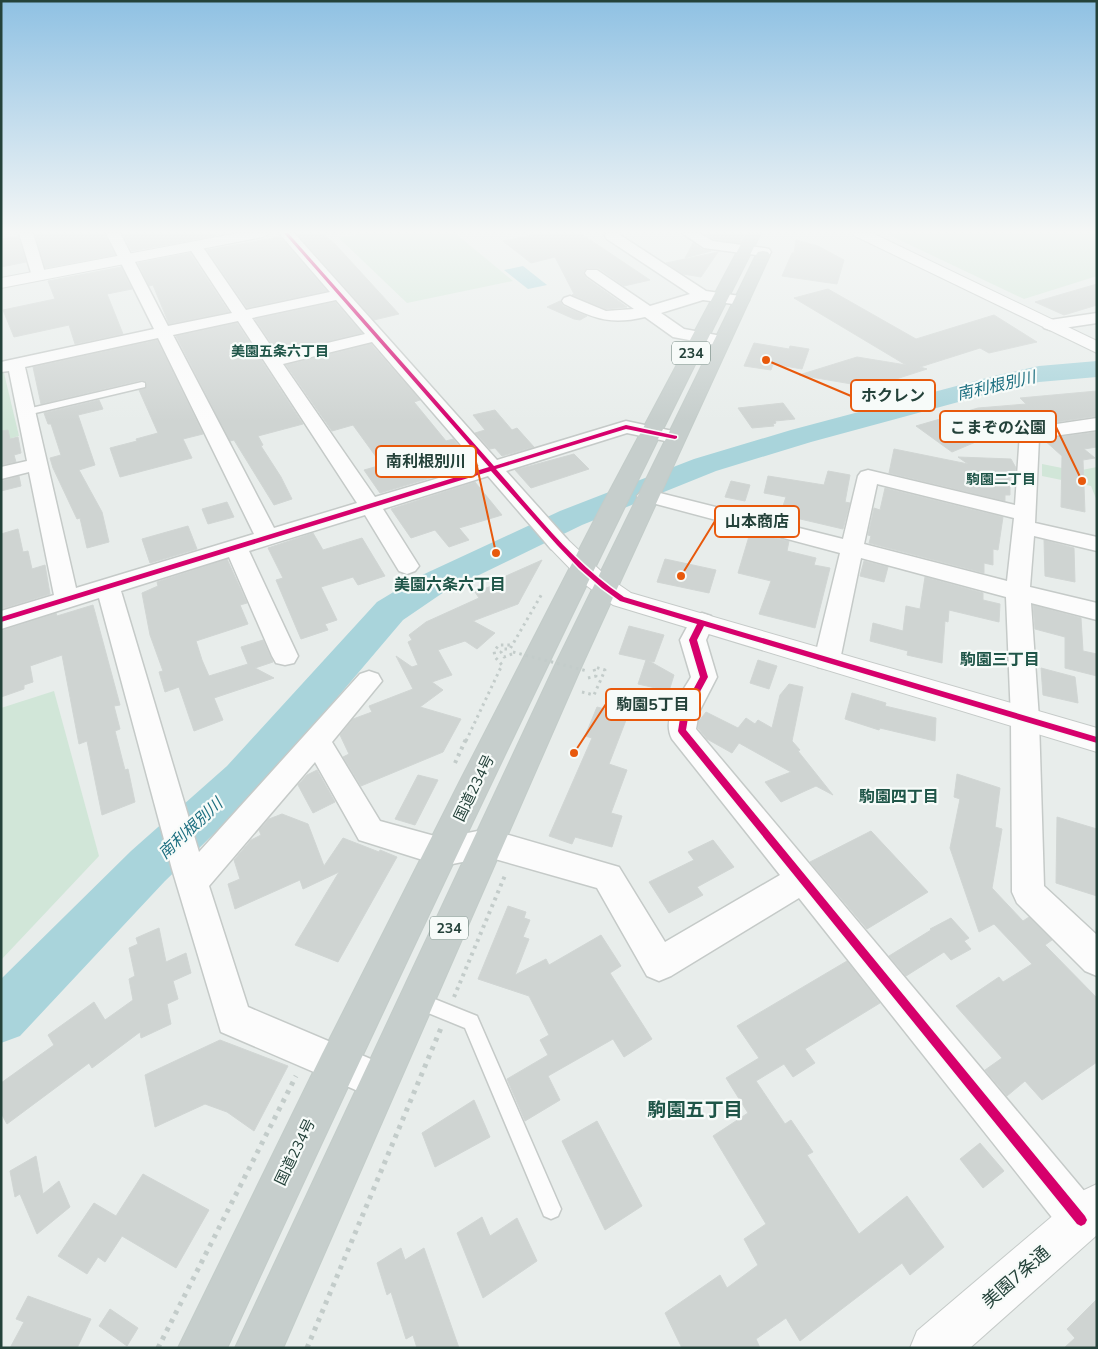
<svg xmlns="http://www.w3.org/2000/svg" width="1098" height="1349" font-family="'Nunito Sans','Noto Sans JP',sans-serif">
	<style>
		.green { fill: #d1e6d8 }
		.water { fill: #a9d4db }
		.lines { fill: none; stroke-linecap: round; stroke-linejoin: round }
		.river { fill: #a9d4db; fill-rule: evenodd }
		.building { fill: #cfd4d2; stroke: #d1d6d4 }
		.service-casing { stroke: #c5cac8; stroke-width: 3 }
		.minor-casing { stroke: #c5cac8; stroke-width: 3 }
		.tertiary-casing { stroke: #c5cac8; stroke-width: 2 }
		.trunk-casing { stroke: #c3ccc9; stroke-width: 2 }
		.path-far2 { stroke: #c3ccca; stroke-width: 3; stroke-dasharray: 2.5 4; stroke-linecap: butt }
		.path-far1 { stroke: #c3ccca; stroke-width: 4; stroke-dasharray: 3 4.5; stroke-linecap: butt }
		.path { stroke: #c3ccca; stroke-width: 5; stroke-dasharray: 4 5.5; stroke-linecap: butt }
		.service { fill: #fcfcfc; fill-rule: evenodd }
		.minor { fill: #fcfcfc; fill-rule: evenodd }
		.tertiary { fill: #fcfcfc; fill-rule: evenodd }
		.trunk { fill: #c6cecc; fill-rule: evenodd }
		.path-bridge { stroke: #c3ccca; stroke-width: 3; stroke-dasharray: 2.5 4; stroke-linecap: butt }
		.cycleway-casing { stroke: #f7fbf9; stroke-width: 3 }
		.cycleway { fill: #d6006c; fill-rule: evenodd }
		.labels { text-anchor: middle; stroke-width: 4.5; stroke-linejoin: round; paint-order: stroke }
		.far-neighbourhood-label { font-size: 14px; font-weight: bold; fill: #1f5548; stroke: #f7fbf9 }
		.shield { fill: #f7fbf9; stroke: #637a73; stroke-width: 1 }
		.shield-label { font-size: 14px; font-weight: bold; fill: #24423a }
		.street-label { font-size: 15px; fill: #24423a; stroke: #f7fbf9 }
		.water-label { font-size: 16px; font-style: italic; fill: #1c6f80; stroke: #f7fbf9 }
		.neighbourhood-label { font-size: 16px; font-weight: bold; fill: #1f5548; stroke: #f7fbf9 }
		.near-street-label { font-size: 18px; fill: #24423a; stroke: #f7fbf9 }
		.near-neighbourhood-label { font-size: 19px; font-weight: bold; fill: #1f5548; stroke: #f7fbf9 }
		.leader { fill: none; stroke: #e8590c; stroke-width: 2 }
		.callout-dot { fill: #e8590c; stroke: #f7fbf9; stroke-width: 2 }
		.callout { fill: #f7fbf9; stroke: #e8590c; stroke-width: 2 }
		.callout-label { font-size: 16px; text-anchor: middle; font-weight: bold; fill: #24423a }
	</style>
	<rect width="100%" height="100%" fill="#e8edeb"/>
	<g class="green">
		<polygon points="365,233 455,233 513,281 407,303 339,238"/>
		<polygon points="885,233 1097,233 1097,276 1024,299"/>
		<polygon points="1,373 4,373 19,436 1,441"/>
		<polygon points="1042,464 1077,471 1097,467 1097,501 1091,486 1042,476"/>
		<polygon points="54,691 99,856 1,960 1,708"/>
	</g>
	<polygon class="water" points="523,266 547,285 528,289 504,270"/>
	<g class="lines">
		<polygon class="river" points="1097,361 1097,377 1039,382 999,391 811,442 716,471 582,525 444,592 403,620 257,792 165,881 20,1036 1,1043 1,979 131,851 227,766 377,602 420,576 560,511 694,459 791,430 994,376 1039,366"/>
	</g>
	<g class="building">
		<polygon points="35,233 104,233 115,255 45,268"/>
		<polygon points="122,233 215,233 215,236 132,251"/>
		<polygon points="322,233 336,245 399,314 374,320 297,234"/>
		<polygon points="542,233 580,233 650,280 624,286 598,268 587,268 583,272 586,278 627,307 606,309 572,295 574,294 555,257 531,263 503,241"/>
		<polygon points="703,233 745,233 740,243 714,239"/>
		<polygon points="18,236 26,262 1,267 1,239"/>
		<polygon points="280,237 327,291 247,308 207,250"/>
		<polygon points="796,240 818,246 844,260 837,284 782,276 792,253 794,253"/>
		<polygon points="693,243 703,250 711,251 685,258"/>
		<polygon points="718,252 701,277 683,274 666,263"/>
		<polygon points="190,253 229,312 169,324 153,285 149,286 138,263"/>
		<polygon points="121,267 132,289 107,294 123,334 75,344 69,325 14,337 3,310 55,299 48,281"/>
		<polygon points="1097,284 1097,305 1064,315 1035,302"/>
		<polygon points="828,289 916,339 994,315 1037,342 989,353 980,348 920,367 927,369 893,380 916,395 799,375 857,357 906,365 794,298"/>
		<polygon points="560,301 563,306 587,316 580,320 574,319 547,307"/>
		<polygon points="335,302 362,333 278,353 255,319"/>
		<polygon points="237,323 303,424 258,436 263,445 261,446 281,477 292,499 274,505 234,440 230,441 176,336"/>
		<polygon points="157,340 203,434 183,439 192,458 120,477 110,448 137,441 136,439 158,433 139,390 146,388 147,382 142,380 41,404 33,367"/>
		<polygon points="754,343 789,349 790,346 809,349 802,369 773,364 771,370 744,366"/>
		<polygon points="371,344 420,400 414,402 446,441 453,439 468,456 456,459 464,468 380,493 364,470 382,465 353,425 332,431 286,365"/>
		<polygon points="1097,391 1097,416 1028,426 1023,422 952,452 916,426 978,408 1026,404 1020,398"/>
		<polygon points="99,400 103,409 78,415 95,465 79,470 102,512 109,542 87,548 80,518 77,519 53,468 50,458 61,455 51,424 48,424 44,413"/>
		<polygon points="783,403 795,419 775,421 776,423 773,424 774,426 752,428 738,408"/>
		<polygon points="495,410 512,430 517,428 534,447 502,456 495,448 490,449 475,433 485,430 473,415"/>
		<polygon points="8,430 10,439 18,437 21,453 14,455 16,462 1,465 1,431"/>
		<polygon points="1097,432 1097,447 1084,449 1095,458 1083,460 1085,512 1061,507 1062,456 1043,439"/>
		<polygon points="894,449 968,464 958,457 1011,459 1016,468 1015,478 1010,477 1010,495 1005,495 1005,501 889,473"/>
		<polygon points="574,454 589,469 531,488 515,470"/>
		<polygon points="828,471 850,475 845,502 850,503 843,529 796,518 794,525 778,521 786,497 764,493 768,476 824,485"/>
		<polygon points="19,476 21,486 1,491 1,481"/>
		<polygon points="731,481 750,485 745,501 725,497"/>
		<polygon points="475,482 502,515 459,528 469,540 449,547 435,530 411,538 391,509"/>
		<polygon points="885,488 1003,517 998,550 993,549 993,565 984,563 984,573 869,543 871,536 868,535 874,508 880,510"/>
		<polygon points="227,502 234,517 208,524 202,509"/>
		<polygon points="188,526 197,549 150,563 142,539"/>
		<polygon points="18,529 23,552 28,551 32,569 45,565 50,594 1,609 1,534"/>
		<polygon points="313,533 323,550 362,538 385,576 358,585 353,577 321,587 337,620 325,624 328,630 301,639 276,580 283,578 268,548"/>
		<polygon points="750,533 789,541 787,551 816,558 814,565 830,568 815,628 759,614 771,581 738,573"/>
		<polygon points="1044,540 1074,548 1075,582 1045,576"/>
		<polygon points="227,559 247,603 240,605 248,624 196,641 202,660 209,676 248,664 241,647 263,640 273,662 255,668 274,678 214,698 223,720 194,731 179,687 165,692 159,672 163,671 150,635 142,593 158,586 157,582"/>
		<polygon points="665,559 716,570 709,593 657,582"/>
		<polygon points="542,560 518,604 473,621 495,633 477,649 465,641 438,650 452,675 432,682 443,690 420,707 461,719 443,752 361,786 343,757 349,754 340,735 353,719 372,712 369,706 413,689 396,656 412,667 418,665 408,642 412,640 409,635 426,622 479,598 475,592 503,582 506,576"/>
		<polygon points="864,561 888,567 884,582 860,576"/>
		<polygon points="925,577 983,593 983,600 1000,604 999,622 949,610 948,622 945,621 942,663 907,655 908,651 870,641 873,623 903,631 906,606 920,609"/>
		<polygon points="93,605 120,705 114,706 120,729 115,731 125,770 128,769 135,802 102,815 87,741 79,744 62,655 30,666 33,682 24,685 24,689 1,697 1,631 56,613 57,616"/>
		<polygon points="1033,605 1081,618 1083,651 1097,654 1097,676 1065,668 1065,637 1035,629"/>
		<polygon points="629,626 664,635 654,662 649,661 674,675 669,691 638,684 646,660 619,654"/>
		<polygon points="758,660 777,666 769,689 750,683"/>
		<polygon points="1041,668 1075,677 1078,703 1043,695"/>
		<polygon points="789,684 803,687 792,741 800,750 798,751 833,795 816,786 781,802 765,782 791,772 739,743 732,753 707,739 698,728 699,721 706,712 738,728 746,718 755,724 758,720 772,728 780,695"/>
		<polygon points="852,693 886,703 885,706 936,718 935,741 880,728 879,730 845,719"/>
		<polygon points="597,707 628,715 609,764 627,770 611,813 622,816 612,847 575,837 572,844 549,836 592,738 585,736"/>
		<polygon points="317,770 335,802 313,813 298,785 307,775"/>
		<polygon points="957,774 1000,788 995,827 1002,829 992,888 1023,921 1029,917 1052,940 1045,945 1097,998 1097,1062 1042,1100 1025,1081 1007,1096 985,1070 1002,1058 956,1006 999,977 1003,982 1032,964 994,924 979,932 950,848 960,799 954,797"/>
		<polygon points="418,775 438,780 415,825 395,819"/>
		<polygon points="282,814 308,824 324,866 343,838 379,852 380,850 397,857 338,962 295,945 339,872 303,889 300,880 235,909 228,884 240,879 234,860 251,840 261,835 259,830 269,819"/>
		<polygon points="1057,817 1097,829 1097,896 1056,883"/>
		<polygon points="871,831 928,892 867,929 810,862"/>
		<polygon points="713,840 734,867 697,887 703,895 669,913 649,882 694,860 688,852"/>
		<polygon points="508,906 526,912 524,918 530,920 523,937 529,939 515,975 546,959 549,965 601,935 621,966 610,973 652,1039 624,1057 613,1039 548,1076 560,1100 525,1121 507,1079 548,1055 540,1040 549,1035 529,996 478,979"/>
		<polygon points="951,918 969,938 964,941 971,949 951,960 944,952 906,976 889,956 931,930 930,929"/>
		<polygon points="159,928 166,962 186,953 191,973 173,981 178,999 167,1004 171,1024 141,1038 140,1032 92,1068 89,1063 7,1124 1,1113 1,1083 54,1045 48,1035 94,1002 105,1020 133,1000 129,979 135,976 129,948 138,944 136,938"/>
		<polygon points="847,961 880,1003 805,1049 815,1063 793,1077 784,1064 756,1081 785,1124 791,1120 813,1152 807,1155 859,1234 907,1196 944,1247 910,1275 902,1263 800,1341 786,1318 756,1339 760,1348 682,1348 665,1313 720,1275 727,1288 758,1265 744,1239 766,1224 713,1136 748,1113 726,1078 759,1058 737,1026"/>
		<polygon points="220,1040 288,1066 254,1131 227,1112 205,1104 155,1127 145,1075"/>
		<polygon points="474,1100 490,1137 435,1167 422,1133"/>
		<polygon points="597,1121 642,1206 605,1230 562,1141"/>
		<polygon points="980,1143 1004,1171 983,1188 960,1159"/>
		<polygon points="36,1156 43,1194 59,1181 70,1207 37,1234 20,1194 15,1197 10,1171"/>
		<polygon points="143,1174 209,1210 176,1268 122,1236 105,1262 98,1257 87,1274 58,1256 94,1203 116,1216"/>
		<polygon points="482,1217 490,1236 517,1218 537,1261 483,1298 457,1233"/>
		<polygon points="401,1248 405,1260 424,1248 459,1348 417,1348 413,1335 406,1339 391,1292 387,1295 377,1263"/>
		<polygon points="28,1296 91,1319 77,1348 10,1348 24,1322 16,1319"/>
		<polygon points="1097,1299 1097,1348 1064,1348 1075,1338 1067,1329"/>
		<polygon points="110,1309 138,1328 127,1346 99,1326"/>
	</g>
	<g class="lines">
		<g class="service-casing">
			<g id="service">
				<polygon points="142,382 145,383 145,387 27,415 23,412 27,409"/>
				<polygon points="417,992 477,1016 561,1209 558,1216 551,1219 544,1216 465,1028 411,1006 409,1000 411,994"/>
			</g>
		</g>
		<g class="minor-casing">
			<g id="minor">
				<polygon points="19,233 33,233 46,276 44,279 34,279 32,276"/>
				<path d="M106 233H120L168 326 232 313 188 246 195 242 200 243 246 310 330 292 279 233H294L497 460 626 421 682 433 685 437 682 441 675 443 627 433 506 471 567 539 570 544 567 549 559 551 551 549 488 476 383 509 419 566 415 571 407 574 399 571 365 515 249 551 298 656 294 663 285 665 276 663 272 656 229 557 121 591 199 852 360 674 369 671 378 674 382 681 332 742 380 821 442 838 488 829 619 867 665 942 780 875 672 739C661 718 681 695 691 677L680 640 693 616 702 613 711 616 714 622 706 640 717 677 699 712 696 729 1096 1205V1235L1081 1241 1066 1235 799 898 671 976 659 981 647 976 597 888 488 857 442 866 359 840 315 762 209 886 248 1007 392 1068 398 1081 392 1094 379 1100 221 1032 172 869 99 598 1 629V611L54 595 29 472 1 479V467L27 461 9 371 1 372V362L154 329ZM336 300 365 334 277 355 252 318ZM238 321 357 503 274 528 173 335ZM158 338 254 534 76 588 25 367ZM372 342 479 466 375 497 283 364Z"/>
				<path d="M607 233H617L706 291 747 297 749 300 747 303 741 305 703 300 661 313 684 329 727 337 729 341 727 345 721 346 673 337 645 317C611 325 595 319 564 304L562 301 564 298 570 296 606 311 634 309 587 276 585 273 587 270H597L650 306 690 294 607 239 605 236Z"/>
				<polygon points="682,233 699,233 713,241 764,248 769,249 771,252 769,255 764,256 704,248"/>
				<polygon points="1097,313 1097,323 1050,330 1044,328 1042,325 1044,322 1050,320"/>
				<path d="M1097 418V430L1039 438 1035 523 1097 537V551L1034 536 1030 587 1097 603V620L1031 603 1039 719 1044 886 1097 935V976L1085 971 1017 903 1012 892 1011 719 1006 597 861 558 840 660 836 667 827 669 818 667 814 660 840 553 641 500 637 496 641 492 648 490 843 539 858 476 861 472 868 470 1015 505 1020 433 1023 429ZM877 484 1014 518 1007 581 864 544Z"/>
			</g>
		</g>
		<g class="tertiary-casing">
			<g id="tertiary">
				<polygon points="238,233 270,233 263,237 1,288 1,278"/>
				<polygon points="853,233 872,233 1097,341 1097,353 855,236"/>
				<polygon points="559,536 567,539 605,575 631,593 1097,728 1097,752 613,605 587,586 551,549 547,544 551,539"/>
				<polygon points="1097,1184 1097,1235 970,1348 910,1348 917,1331 1082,1191"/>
			</g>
		</g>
		<g class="trunk-casing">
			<g id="trunk">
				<path d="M747 233H761C575 601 399 974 227 1348H178L322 1054 461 779 600 509Z"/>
				<polygon points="763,251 768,252 770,255 583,663 283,1348 235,1348 556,663 756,255 758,252"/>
			</g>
		</g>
		<g class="path-far2">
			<polyline points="512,654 504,657 501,652 503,649 510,649 543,592"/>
			<polyline points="588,678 596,676 594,669"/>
			<polyline points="582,692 594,695 605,670 595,667"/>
			<polyline points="466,741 502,665 495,657 494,651 499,645 513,645"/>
		</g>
		<g class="path-far1">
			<polyline points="455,763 466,739"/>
			<polyline points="454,997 506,873"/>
		</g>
		<g class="path">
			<polyline points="158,1348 296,1076"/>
			<polyline points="307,1348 441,1028"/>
		</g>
		<use href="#service" class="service"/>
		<use href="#minor" class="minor"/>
		<use href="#tertiary" class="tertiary"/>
		<use href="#trunk" class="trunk"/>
		<polyline class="path-bridge" points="513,652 587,671"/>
		<g class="cycleway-casing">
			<path id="cycleway" d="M284 233H288L494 466 626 425 677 436V438L675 439 626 429 496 469C536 514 574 564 624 597L1097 737V743L704 626 697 640 708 677 689 712 686 730 1085 1216 1087 1220 1085 1224 1081 1226 1077 1224 679 733 678 731 681 712 700 677 689 640 697 624 620 601 602 588 579 568 557 545 491 471 1 622V617L489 467Z"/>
		</g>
		<use href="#cycleway" class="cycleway"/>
	</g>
	<linearGradient id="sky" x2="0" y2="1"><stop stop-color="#8fc1e3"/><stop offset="0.55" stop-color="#f5f7f6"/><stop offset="1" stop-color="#f5f7f6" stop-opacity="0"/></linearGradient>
	<rect width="1098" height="422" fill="url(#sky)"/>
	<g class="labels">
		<g class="far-neighbourhood-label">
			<text x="280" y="356">美園五条六丁目</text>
			<text x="1001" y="484">駒園二丁目</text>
		</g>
		<g class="shield">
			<rect x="672" y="341.5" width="38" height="23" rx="4"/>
			<rect x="430" y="916.5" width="38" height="23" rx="4"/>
		</g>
		<g class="shield-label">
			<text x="691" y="358">234</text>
			<text x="449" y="933">234</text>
		</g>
		<g class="street-label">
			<text transform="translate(474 788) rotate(-64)" y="5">国道234号</text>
			<text transform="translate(295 1152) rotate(-64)" y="5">国道234号</text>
		</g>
		<g class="water-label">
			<text transform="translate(996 385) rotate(-13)" y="6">南利根別川</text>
			<text transform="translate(190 828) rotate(-43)" y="6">南利根別川</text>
		</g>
		<g class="neighbourhood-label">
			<text x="450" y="590">美園六条六丁目</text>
			<text x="1000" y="665">駒園三丁目</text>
			<text x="899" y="802">駒園四丁目</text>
		</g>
		<g class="near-street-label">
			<text transform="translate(1016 1277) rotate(-41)" y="6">美園7条通</text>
		</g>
		<g class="near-neighbourhood-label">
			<text x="695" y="1116">駒園五丁目</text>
		</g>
	</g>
	<path class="leader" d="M766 360L851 396M1082 481L1056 427M496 553L476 462M681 576L715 521M574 753L606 704"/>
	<g class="callout-dot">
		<circle cx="766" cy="360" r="5"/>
		<circle cx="1082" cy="481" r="5"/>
		<circle cx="496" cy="553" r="5"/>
		<circle cx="681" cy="576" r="5"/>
		<circle cx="574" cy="753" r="5"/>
	</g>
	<g class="callout">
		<rect x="851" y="380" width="84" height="31" rx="5"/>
		<rect x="940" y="411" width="116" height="31" rx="5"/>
		<rect x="376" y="446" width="100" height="31" rx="5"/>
		<rect x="715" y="506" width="84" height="31" rx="5"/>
		<rect x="606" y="689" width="94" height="31" rx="5"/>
	</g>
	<g class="callout-label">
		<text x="893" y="401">ホクレン</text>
		<text x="998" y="433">こまぞの公園</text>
		<text x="426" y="467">南利根別川</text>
		<text x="757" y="527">山本商店</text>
		<text x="653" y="710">駒園5丁目</text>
	</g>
	<rect width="1098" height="1349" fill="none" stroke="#24423a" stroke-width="5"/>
</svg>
